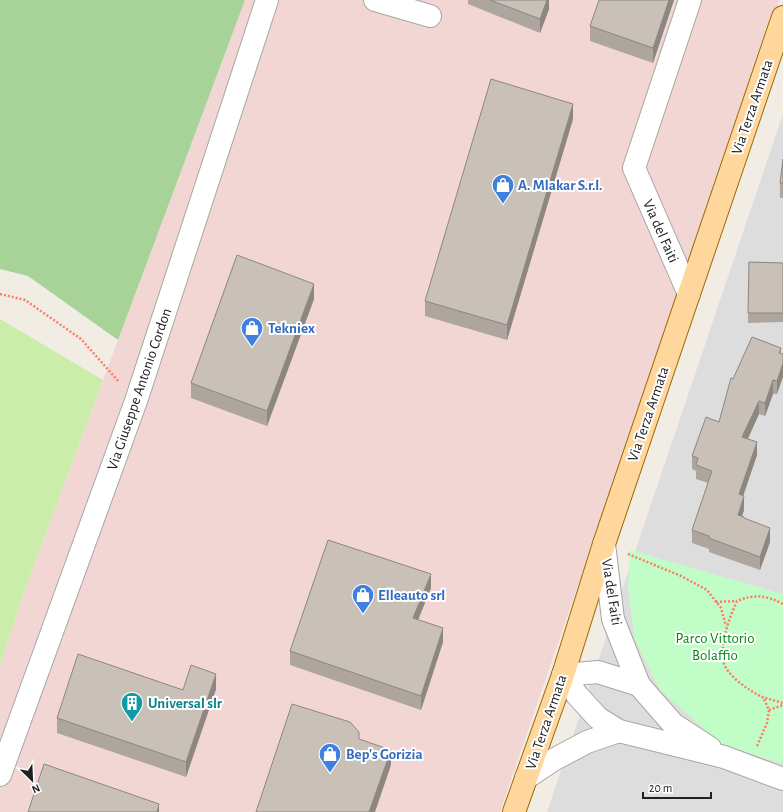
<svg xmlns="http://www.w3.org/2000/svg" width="783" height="812" font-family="'Alegreya Sans',sans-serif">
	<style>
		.residential { fill: #dedddd }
		.commercial { fill: #f2d6d4 }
		.grass { fill: #caeea9 }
		.forest { fill: #a8d398 }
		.park { fill: #c1fdc6 }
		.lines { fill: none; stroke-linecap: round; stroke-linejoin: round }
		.minor-casing { stroke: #a7a7a7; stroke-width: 24 }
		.tertiary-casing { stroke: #a7a7a7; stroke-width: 24 }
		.primary-casing { stroke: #9b6a00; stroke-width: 24 }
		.path { stroke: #ff7a68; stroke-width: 2.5; stroke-dasharray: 2 2; stroke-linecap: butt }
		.minor { stroke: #fff; stroke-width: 22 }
		.tertiary { stroke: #fff; stroke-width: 22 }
		.primary { stroke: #ffd69c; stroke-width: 22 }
		.wall { fill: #ada59e }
		.shaded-wall { fill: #8d8681 }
		.building { fill: #c9c0b8; stroke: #8d8681 }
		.labels { text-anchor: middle; stroke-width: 4; stroke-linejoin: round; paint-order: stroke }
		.street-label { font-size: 15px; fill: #202020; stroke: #fff }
		.shop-label { font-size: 15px; font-weight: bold; fill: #366cbe; stroke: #fff; text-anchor: start }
		.park-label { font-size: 15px; fill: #058711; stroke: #fff }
		.culture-label { font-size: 15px; font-weight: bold; fill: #0d838f; stroke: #fff; text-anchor: start }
	</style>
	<rect width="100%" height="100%" fill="#f1ede5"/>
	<polygon class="residential" points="783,114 783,812 547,812"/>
	<polygon class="commercial" points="245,0 779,0 500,812 0,812 0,666 21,600"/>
	<polygon class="grass" points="0,319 103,380 21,600 0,666"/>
	<polygon class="forest" points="0,0 245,0 118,340 28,276 0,269"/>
	<polygon class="park" points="630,550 783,594 783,764 722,745 660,690 635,640 628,588"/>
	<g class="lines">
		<g class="minor-casing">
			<g id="minor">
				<polyline points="375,0 430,16"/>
				<polyline points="689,294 634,168 690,0"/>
				<polyline points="0,775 136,401 267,0"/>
			</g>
		</g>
		<g class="tertiary-casing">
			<g id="tertiary">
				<polyline points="604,544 613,619 639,685"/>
				<polyline points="563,675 577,695 598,718 619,731 724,757 783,779"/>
				<polyline points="563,675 598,672 639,685 673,724 710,748"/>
				<polyline points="526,778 553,760 587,742 619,731"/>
			</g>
		</g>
		<g class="primary-casing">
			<polyline id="primary" points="514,812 563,675 604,544 783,17"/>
		</g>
		<g class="path">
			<polyline points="0,294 25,300 81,339 119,382"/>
			<polyline points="628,554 681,576 707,590 721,608 726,626"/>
			<polyline points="716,602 737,601"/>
			<path d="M783 604C766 595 754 594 737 601 729 619 721 640 723 660 725 675 750 691 762 697 769 699 776 701 783 703"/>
			<polyline points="769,710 783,705"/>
			<polyline points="757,746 767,723 769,710 763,697"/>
		</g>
		<use href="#minor" class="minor"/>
		<use href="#tertiary" class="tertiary"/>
		<use href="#primary" class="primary"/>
	</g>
	<g class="wall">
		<polygon points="468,0 549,0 549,9 540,33 468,4"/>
		<polygon points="674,0 653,63 590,41 590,26"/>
		<polygon points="573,119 507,340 425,316 425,301"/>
		<polygon points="783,159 783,198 780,198 780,183"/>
		<polygon points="749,262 783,263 783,322 748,323"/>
		<polygon points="314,299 267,426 191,398 191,383"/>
		<polygon points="781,348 777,394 773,394 765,416 759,414 748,439 757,455 743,496 744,510 742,516 770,542 760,570 709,552 709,549 692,543 692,530 708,483 696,479 696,471 692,469 692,456 719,422 733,379"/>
		<polygon points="431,588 418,620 443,642 421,710 290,665 290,651"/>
		<polygon points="216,689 186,777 57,733 57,718 183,690"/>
	</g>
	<g class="shaded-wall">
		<polygon points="547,0 549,0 549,9 540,33 540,19"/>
		<polygon points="669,0 674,0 653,63 653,48"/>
		<polygon points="573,104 573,119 507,340 507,325"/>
		<polygon points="314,284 314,299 267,426 267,411"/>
		<polygon points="783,363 783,377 777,394 777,381"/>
		<polygon points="773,380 773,394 765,416 765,403"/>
		<polygon points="759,401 759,414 742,451 742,437"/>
		<polygon points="757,442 757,455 739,508 739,494"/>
		<polygon points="744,496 744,510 738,529 738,515"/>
		<polygon points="770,528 770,542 760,570 760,557"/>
		<polygon points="431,574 431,588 413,632 413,618"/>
		<polygon points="443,628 443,642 421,710 421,696"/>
		<polygon points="216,674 216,689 186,777 186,762"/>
		<polygon points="391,750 391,765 375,812 369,812"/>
		<polygon points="159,804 159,812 157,812"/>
	</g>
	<g class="building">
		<polygon points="490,0 547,0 540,19"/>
		<polygon points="599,0 669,0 653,48 590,26"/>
		<polygon points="491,79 573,104 507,325 425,301"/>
		<polygon points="783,159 783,183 780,183"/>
		<polygon points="237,255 314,284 267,411 191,383"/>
		<polygon points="749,262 783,263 783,313 748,313"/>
		<polygon points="752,337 781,348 779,353 783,354 783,363 777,381 773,380 765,403 759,401 742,437 757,442 739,494 744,496 738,515 744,517 744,518 770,528 760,557 709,538 709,536 692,530 712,471 696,465 698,458 692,456 706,417 719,422 731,378 733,379"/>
		<polygon points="328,540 431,574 413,618 443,628 421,696 290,651"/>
		<polygon points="78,654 183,690 191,665 216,674 186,762 57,718"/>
		<polygon points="292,704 350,722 359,732 359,739 391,750 369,812 256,812"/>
		<polygon points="44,764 159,804 157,812 28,812"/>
	</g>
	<defs>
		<g id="shop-pin" transform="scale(1.15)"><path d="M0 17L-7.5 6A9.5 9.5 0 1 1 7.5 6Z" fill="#3f7fe0" stroke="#fff"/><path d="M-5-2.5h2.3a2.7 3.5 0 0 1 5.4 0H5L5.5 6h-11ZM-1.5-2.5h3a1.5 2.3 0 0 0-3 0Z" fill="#fff"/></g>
		<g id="building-pin" transform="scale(1.15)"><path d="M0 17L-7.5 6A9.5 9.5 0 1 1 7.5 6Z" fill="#0f9aa8" stroke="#fff"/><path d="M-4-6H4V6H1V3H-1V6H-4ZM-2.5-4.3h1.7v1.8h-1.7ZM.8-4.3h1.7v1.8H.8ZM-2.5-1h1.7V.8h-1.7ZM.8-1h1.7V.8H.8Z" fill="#fff"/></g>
	</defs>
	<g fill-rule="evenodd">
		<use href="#shop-pin" x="503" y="185"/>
		<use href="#shop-pin" x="252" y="328"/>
		<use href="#shop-pin" x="363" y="595"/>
		<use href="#building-pin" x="132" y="703"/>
		<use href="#shop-pin" x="330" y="754"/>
	</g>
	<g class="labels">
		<g class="street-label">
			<text transform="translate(752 107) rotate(-71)" y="5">Via Terza Armata</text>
			<text transform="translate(661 231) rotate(66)" y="5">Via del Faiti</text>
			<text transform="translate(139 389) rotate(-71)" y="5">Via Giuseppe Antonio Cordon</text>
			<text transform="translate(648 414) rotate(-71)" y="5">Via Terza Armata</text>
			<text transform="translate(612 592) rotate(81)" y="5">Via del Faiti</text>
			<text transform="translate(546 722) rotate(-71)" y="5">Via Terza Armata</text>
		</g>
		<g class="shop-label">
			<text x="518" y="190">A. Mlakar S.r.l.</text>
			<text x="268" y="333">Tekniex</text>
			<text x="378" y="600">Elleauto srl</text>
			<text x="346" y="759">Bep's Gorizia</text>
		</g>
		<g class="park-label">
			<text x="715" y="643">Parco Vittorio<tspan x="715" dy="17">Bolaffio</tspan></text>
		</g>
		<g class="culture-label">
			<text x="148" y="708">Universal slr</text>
		</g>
	</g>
	<g transform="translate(32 780) rotate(156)" stroke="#ffffff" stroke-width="3" paint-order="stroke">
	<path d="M0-3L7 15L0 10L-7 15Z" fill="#202020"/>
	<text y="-6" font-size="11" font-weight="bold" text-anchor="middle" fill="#202020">N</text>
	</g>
	<path d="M643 792v6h68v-6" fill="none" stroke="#202020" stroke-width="2"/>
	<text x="649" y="792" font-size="12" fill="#202020" stroke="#ffffff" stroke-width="3" paint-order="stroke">20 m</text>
</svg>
